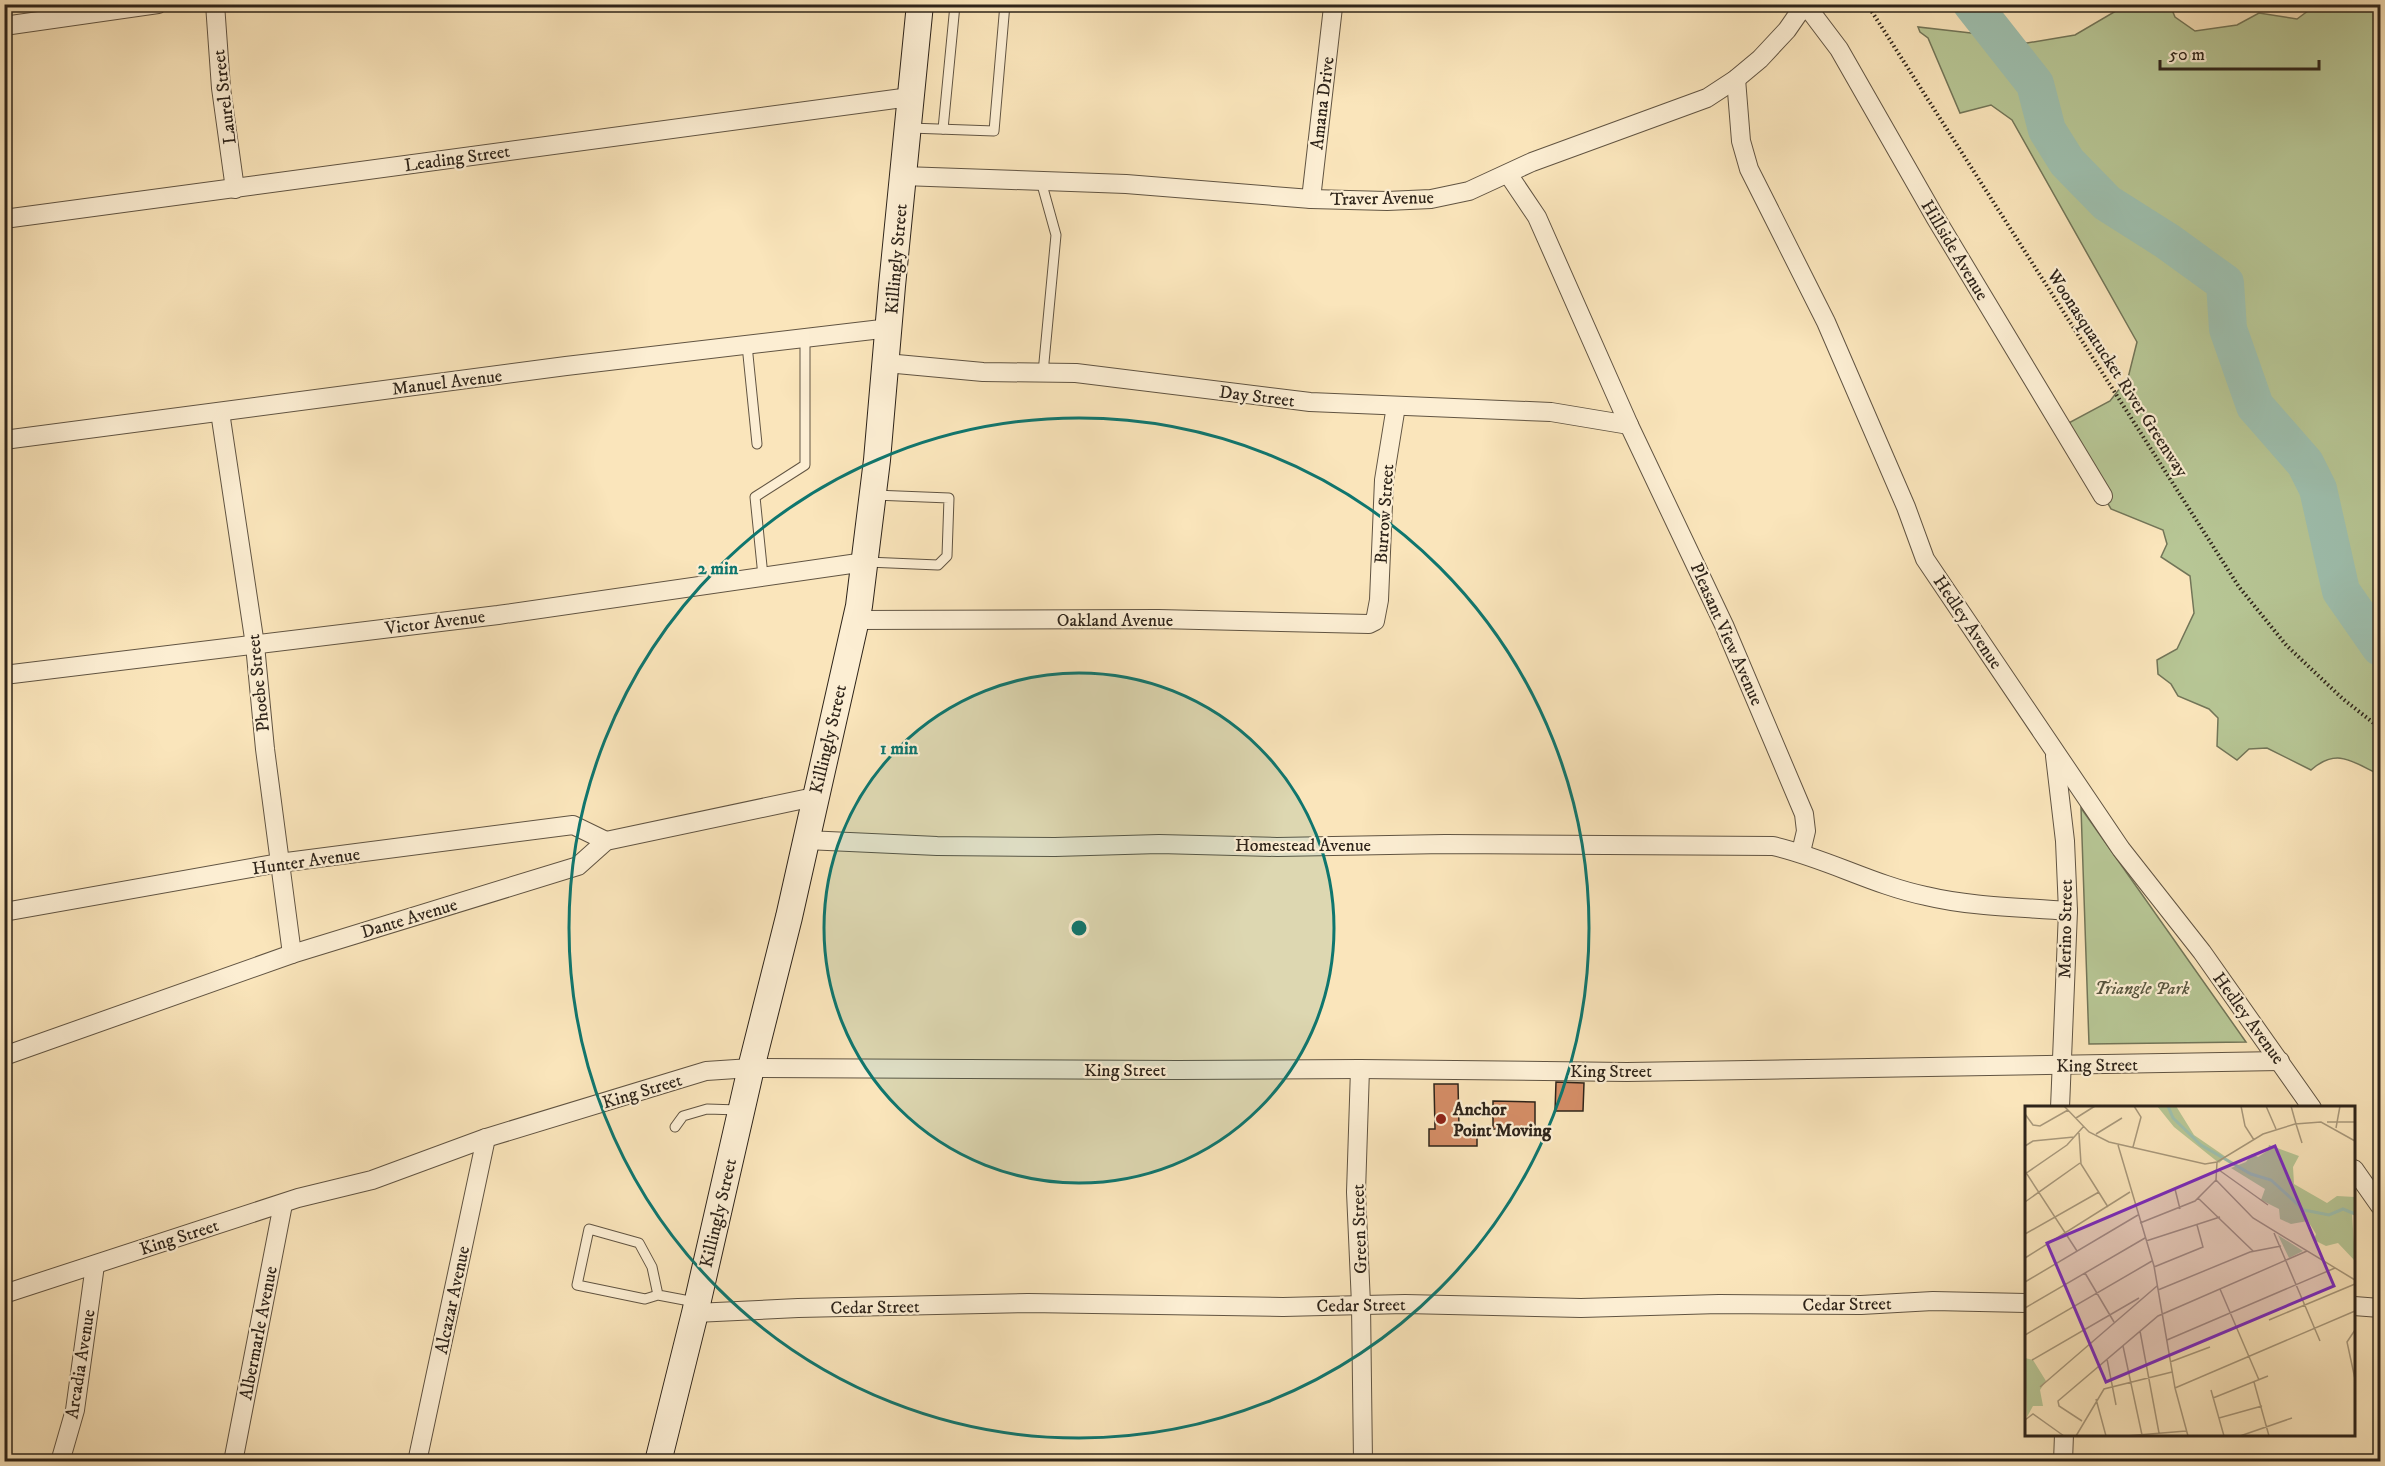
<svg xmlns="http://www.w3.org/2000/svg" width="2385" height="1466" font-family="'IM FELL DW Pica',serif">
	<style>
		.green { fill: #b7c695; stroke: #727558; stroke-width: 1.5 }
		.lines { fill: none; stroke-linecap: round; stroke-linejoin: round }
		.river { stroke: #9ebfae; stroke-width: 38 }
		.building { fill: #d48d66; stroke: #2e241a; stroke-width: 1.5 }
		.lane-casing { stroke: #615442; stroke-width: 11 }
		.street-casing { stroke: #615442; stroke-width: 20 }
		.secondary-casing { stroke: #2e241a; stroke-width: 28 }
		.path { stroke: #2e241a; stroke-width: 4; stroke-dasharray: 1.5 3; stroke-linecap: butt }
		.lane { stroke: #fceed3; stroke-width: 9 }
		.street { stroke: #fceed3; stroke-width: 18 }
		.secondary { stroke: #fceed3; stroke-width: 26 }
		.ring { fill: none; stroke: #0f766e; stroke-width: 3 }
		.poi-dot { fill: #8f2418; stroke: #fceed3; stroke-width: 2 }
		.labels { text-anchor: middle; stroke-width: 4.5; stroke-linejoin: round; paint-order: stroke }
		.street-label { font-size: 18px; fill: #2e241a; stroke: #fceed3 }
		.park-label { font-size: 18px; font-style: italic; fill: #57553f; stroke: #fceed3 }
		.poi-label { font-size: 18px; font-weight: bold; fill: #2e241a; stroke: #fceed3; text-anchor: start }
		.inset-river { fill: none; stroke: #9ebfae; stroke-width: 3 }
		.inset-road { fill: none; stroke: #a8987b; stroke-width: 1.5 }
		.view { fill: #7b2cbf; fill-opacity: 0.15; stroke: #7b2cbf; stroke-width: 3 }
		.inset-edge { fill: none; stroke: #2e241a; stroke-width: 3 }
		.centre { fill: #0f766e; stroke: #fceed3; stroke-width: 3 }
		.ring-label { font-size: 18px; text-anchor: middle; font-weight: bold; fill: #0f766e; stroke: #fceed3; stroke-width: 4.5; stroke-linejoin: round; paint-order: stroke }
	</style>
	<rect width="100%" height="100%" fill="#fae5bb"/>
	<filter id="stains"><feTurbulence type="fractalNoise" baseFrequency=".00333" numOctaves="4"/><feColorMatrix values="0 0 0 0 .2 0 0 0 0 .09 0 0 0 0 .02 0 0 0 .5 -.17"/></filter>
	<radialGradient id="worn" r=".72"><stop offset=".6" stop-color="#630" stop-opacity="0"/><stop offset="1" stop-color="#630" stop-opacity=".3"/></radialGradient>
	<g class="green">
		<path d="M2126 5H2170L2175 17 2195 31 2237 25 2259 13 2297 19 2316 5H2374L2380 12V775C2353 762 2337 747 2311 770L2267 748 2249 749 2237 760 2217 746 2218 718 2209 709 2178 696 2171 684 2158 674 2157 660 2177 649 2194 613 2190 576 2161 557 2167 544 2163 530 2111 509 2063 426 2110 401 2128 378 2137 342 2012 120 1991 105 1960 113 1928 38 1920 32 1918 27 1971 33 2027 43 2075 35Z"/>
		<polygon points="2081,808 2246,1042 2089,1044"/>
	</g>
	<g class="lines">
		<polyline class="river" points="1972,4 2035,84 2047,130 2067,162 2107,203 2167,241 2225,283 2228,329 2255,406 2305,463 2318,489 2341,591 2380,647"/>
	</g>
	<g class="building">
		<polygon points="1556,1082 1584,1083 1583,1111 1555,1111"/>
		<polygon points="1434,1084 1458,1084 1459,1127 1477,1127 1477,1146 1429,1146 1429,1129 1435,1129"/>
		<polygon points="1493,1101 1535,1102 1535,1129 1493,1129"/>
	</g>
	<g class="lines">
		<g class="lane-casing">
			<g id="lane">
				<polyline points="910,128 994,131 1005,4"/>
				<polyline points="943,129 955,5"/>
				<polyline points="1041,181 1056,235 1043,373"/>
				<polyline points="747,345 757,444"/>
				<polyline points="867,562 938,565 947,556 949,498 874,495"/>
				<polyline points="763,576 755,497 805,465 805,338"/>
				<polyline points="675,1127 683,1116 707,1109 739,1110"/>
				<polyline points="658,1295 652,1267 639,1243 589,1229 577,1285 645,1299 658,1295 695,1302"/>
			</g>
		</g>
		<g class="street-casing">
			<g id="street">
				<polyline points="215,4 221,88 235,189"/>
				<polyline points="4,26 158,4"/>
				<polyline points="1736,79 1741,141 1749,169 1826,322 1906,507 1925,559 2121,849 2202,952 2312,1108"/>
				<polyline points="1508,174 1537,217 1629,425 1724,625 1804,814 1806,831 1801,852"/>
				<polyline points="903,176 1126,184 1311,199 1387,201 1431,199 1469,191 1532,162 1707,98 1736,79 1760,59 1787,30 1805,4 1839,49 1935,217 2103,496"/>
				<polyline points="1311,199 1333,7"/>
				<polyline points="4,219 910,97"/>
				<polyline points="886,363 983,372 1076,373 1310,402 1551,412 1629,425"/>
				<polyline points="220,412 255,645 265,749 292,954"/>
				<polyline points="4,440 566,366 890,328"/>
				<polyline points="855,620 1158,619 1369,624 1375,621 1379,600 1384,480 1396,406"/>
				<polyline points="4,675 498,615 865,562"/>
				<polyline points="2055,756 2065,841 2068,911 2060,1108"/>
				<path d="M806 840 937 846 1055 847 1159 844 1277 847 1445 844 1773 846C1826 858 1873 885 1926 896 1972 907 2020 907 2068 911"/>
				<polyline points="4,912 279,863 573,825 606,841"/>
				<polyline points="4,1056 292,954 578,866 606,841 814,797"/>
				<polyline points="1360,1069 1356,1192 1361,1304 1363,1462"/>
				<polyline points="2354,1169 2380,1206"/>
				<polyline points="4,1294 298,1198 372,1180 486,1138 706,1071 751,1068 1178,1070 1360,1069 1627,1072 2280,1061"/>
				<polyline points="2354,1306 2380,1308"/>
				<polyline points="695,1313 798,1308 1028,1303 1283,1307 1405,1304 1581,1308 1719,1304 1861,1305 1933,1301 2026,1303"/>
				<polyline points="60,1462 75,1410 95,1265"/>
				<polyline points="233,1462 283,1204"/>
				<polyline points="417,1462 486,1138"/>
				<polyline points="2063,1462 2064,1434"/>
			</g>
		</g>
		<g class="secondary-casing">
			<polyline id="secondary" points="658,1462 695,1313 751,1068 789,917 859,606 877,460 892,286 920,4"/>
		</g>
		<polyline class="path" points="1867,4 2239,587 2287,646 2343,699 2380,728"/>
		<use href="#lane" class="lane"/>
		<use href="#street" class="street"/>
		<use href="#secondary" class="secondary"/>
	</g>
	<circle cx="1079" cy="928" r="255" fill="#0f766e" fill-opacity=".12"/>
	<g class="ring">
		<circle cx="1079" cy="928" r="255"/>
		<circle cx="1079" cy="928" r="510"/>
	</g>
	<circle class="poi-dot" cx="1441" cy="1119" r="6"/>
	<g class="labels">
		<g class="street-label">
			<text transform="translate(224 97) rotate(-97)" y="6">Laurel Street</text>
			<text transform="translate(1322 103) rotate(-83)" y="6">Amana Drive</text>
			<text transform="translate(457 158) rotate(-8)" y="6">Leading Street</text>
			<text transform="translate(1382 198) rotate(-1)" y="6">Traver Avenue</text>
			<text transform="translate(1955 250) rotate(59)" y="6">Hillside Avenue</text>
			<text transform="translate(896 259) rotate(-85)" y="6">Killingly Street</text>
			<text transform="translate(2118 373) rotate(57)" y="6">Woonasquatucket River Greenway</text>
			<text transform="translate(447 382) rotate(-7)" y="6">Manuel Avenue</text>
			<text transform="translate(1257 396) rotate(7)" y="6">Day Street</text>
			<text transform="translate(1384 514) rotate(-86)" y="6">Burrow Street</text>
			<text x="1115" y="626">Oakland Avenue</text>
			<text transform="translate(435 622) rotate(-7)" y="6">Victor Avenue</text>
			<text transform="translate(1968 622) rotate(56)" y="6">Hedley Avenue</text>
			<text transform="translate(1727 634) rotate(66)" y="6">Pleasant View Avenue</text>
			<text transform="translate(258 683) rotate(-96)" y="6">Phoebe Street</text>
			<text transform="translate(828 739) rotate(-77)" y="6">Killingly Street</text>
			<text x="1303" y="851">Homestead Avenue</text>
			<text transform="translate(306 861) rotate(-8)" y="6">Hunter Avenue</text>
			<text transform="translate(409 918) rotate(-17)" y="6">Dante Avenue</text>
			<text transform="translate(2065 929) rotate(-89)" y="6">Merino Street</text>
			<text transform="translate(2249 1018) rotate(54)" y="6">Hedley Avenue</text>
			<text transform="translate(2097 1065) rotate(-1)" y="6">King Street</text>
			<text x="1125" y="1076">King Street</text>
			<text x="1611" y="1077">King Street</text>
			<text transform="translate(642 1091) rotate(-17)" y="6">King Street</text>
			<text transform="translate(718 1213) rotate(-77)" y="6">Killingly Street</text>
			<text transform="translate(1359 1229) rotate(-92)" y="6">Green Street</text>
			<text transform="translate(179 1237) rotate(-18)" y="6">King Street</text>
			<text transform="translate(452 1300) rotate(-78)" y="6">Alcazar Avenue</text>
			<text transform="translate(1847 1304) rotate(-1)" y="6">Cedar Street</text>
			<text transform="translate(1361 1305) rotate(-1)" y="6">Cedar Street</text>
			<text transform="translate(875 1307) rotate(-1)" y="6">Cedar Street</text>
			<text transform="translate(258 1333) rotate(-79)" y="6">Albermarle Avenue</text>
			<text transform="translate(80 1364) rotate(-81)" y="6">Arcadia Avenue</text>
		</g>
		<g class="park-label">
			<text x="2142" y="994">Triangle Park</text>
		</g>
		<g class="poi-label">
			<text x="1453" y="1115">Anchor<tspan x="1453" dy="21">Point Moving</tspan></text>
		</g>
	</g>
	<g transform="translate(2025 1106)">
		<rect width="330" height="330" fill="#fae5bb"/>
		<path d="M132 0H151L169 29 201 51 194 57 149 21ZM244 39 274 50 268 61 269 78 302 97 312 90 330 91V107H327L330 155 313 137 301 140 289 134 291 128 283 115 266 118 255 113 254 103 236 94 240 83 206 62 221 56 227 48 233 51 242 45ZM253 129 278 145 264 152ZM0 252 8 254 21 275 15 284 18 300H8L2 311Z" fill="#b7c695"/>
		<path class="inset-river" d="M143 0 148 12 176 39 226 68 246 74 279 104 304 109 318 103 330 108"/>
		<path class="inset-road" d="M39 0 64 26 84 36 180 58 192 56 238 28 270 18 296 16 330 35M216 0 220 20 229 34M241 0 251 23M266 0 271 18M0 8 8 19 15 20 43 4M51 12 70 0M302 16H330M271 18 277 37M311 22 315 0M54 27 56 58 83 101M71 28 97 12M93 39 129 160 150 282 163 330M0 40 8 35 49 31M108 41 116 11 109 0M194 64 243 99M0 65 52 145M0 68 42 39 59 20M191 74 228 112 330 174M150 83 155 103M173 92 228 145M0 96 55 57M115 117 170 95 191 74 192 56M249 127 295 235M0 128 74 86M121 135 195 111M0 152 105 86M129 161 178 141 172 119M60 167 89 216M0 176 113 109M195 183 234 274M133 184 225 146 256 140M0 202 120 132M244 214 330 178M330 224 322 236 330 273M115 225 134 327M0 229 127 155M142 234 310 162M98 240 117 329M82 253 91 299M7 254 114 192M145 256 185 241M229 276 244 330M15 281 132 180M150 282 330 205M186 284 199 330M188 292 243 270M71 293 81 330M194 312 237 300M0 314 8 308 39 330M57 315 34 300 33 295 133 210 282 145M51 330 79 283 147 266M101 330 161 325M215 330 267 312"/>
		<path class="view" d="M250 40 309 180 81 276 22 137Z"/>
		<rect width="330" height="330" class="inset-edge"/>
	</g>
	<circle cx="1079" cy="928" r="9" class="centre"/>
	<g class="ring-label">
		<text x="718" y="574">2 min</text>
		<text x="899" y="754">1 min</text>
	</g>
	<rect width="2385" height="1466" fill="none" stroke="#fae5bb" stroke-width="24"/>
	<rect x="6" y="6" width="2373" height="1454" fill="none" stroke="#2e241a" stroke-width="3"/>
	<rect x="12" y="12" width="2361" height="1442" fill="none" stroke="#2e241a" stroke-width="1.5"/>
	<path d="M2160 60v9h159v-9" fill="none" stroke="#2e241a" stroke-width="3"/>
	<text x="2169" y="60" font-size="18" fill="#2e241a" stroke="#fceed3" stroke-width="4.5" paint-order="stroke">50 m</text>
	<rect width="100%" height="100%" filter="url(#stains)"/>
	<rect width="100%" height="100%" fill="url(#worn)"/>
</svg>
